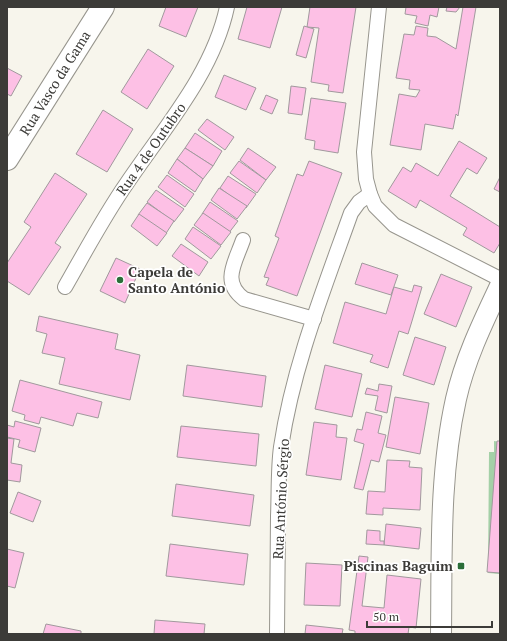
<svg xmlns="http://www.w3.org/2000/svg" width="507" height="641" font-family="'PT Serif',serif">
	<style>
		.green { fill: #a4d0a7 }
		.building { fill: #fdc0e5; stroke: #a1999d }
		.lines { fill: none; stroke-linecap: round; stroke-linejoin: round }
		.street-casing { stroke: #97958d; stroke-width: 16 }
		.secondary-casing { stroke: #97958d; stroke-width: 22 }
		.primary-casing { stroke: #97958d; stroke-width: 24 }
		.street { stroke: #fff; stroke-width: 14 }
		.secondary { stroke: #fff; stroke-width: 20 }
		.primary { stroke: #fff; stroke-width: 22 }
		.poi-dot { fill: #2b6e39; stroke: #fff; stroke-width: 1.5 }
		.labels { text-anchor: middle; stroke-width: 3.5; stroke-linejoin: round; paint-order: stroke }
		.street-label { font-size: 14px; fill: #3c3b38; stroke: #fff }
		.poi-label { font-size: 14px; font-weight: bold; fill: #3c3b38; stroke: #fff; text-anchor: start }
	</style>
	<rect width="100%" height="100%" fill="#f7f5ec"/>
	<polygon class="green" points="494,441 500,442 500,574 488,573 489,452 494,452"/>
	<g class="building">
		<polygon points="166,7 198,7 186,37 159,26"/>
		<polygon points="247,7 282,7 270,48 238,39"/>
		<polygon points="310,7 356,7 343,93 328,91 329,85 311,82 319,28 307,27"/>
		<polygon points="406,7 439,7 437,17 430,15 428,26 415,23 417,16 405,14"/>
		<polygon points="447,7 460,7 456,12 446,11"/>
		<polygon points="463,7 476,7 458,116 456,114 453,129 425,124 421,150 390,145 399,94 416,97 420,90 409,89 410,80 396,78 404,34 414,35 416,26 428,28 427,36 436,37 456,49"/>
		<polygon points="304,26 314,29 306,58 296,55"/>
		<polygon points="148,49 174,66 147,109 121,92"/>
		<polygon points="7,68 22,76 11,96 7,94"/>
		<polygon points="224,75 256,88 246,110 215,97"/>
		<polygon points="291,86 306,88 302,115 288,113"/>
		<polygon points="266,95 278,100 272,114 260,109"/>
		<polygon points="311,98 346,103 338,153 314,149 315,141 305,139"/>
		<polygon points="103,110 133,129 107,172 76,154"/>
		<polygon points="207,119 234,137 225,150 198,130"/>
		<polygon points="195,133 222,151 213,166 185,148"/>
		<polygon points="459,141 487,158 477,174 467,168 450,196 500,227 500,243 494,253 463,235 467,228 420,200 416,208 388,191 403,167 411,172 416,163 438,176"/>
		<polygon points="185,148 213,166 203,179 177,159"/>
		<polygon points="248,148 276,167 266,180 240,160"/>
		<polygon points="177,159 203,179 195,192 168,173"/>
		<polygon points="239,161 266,180 257,193 230,173"/>
		<polygon points="309,161 342,173 297,296 266,285 269,278 264,277 279,238 275,236 297,174 303,176"/>
		<polygon points="55,173 87,194 55,243 61,247 29,295 7,281 7,263 31,227 24,222"/>
		<polygon points="167,175 194,194 185,207 158,187"/>
		<polygon points="228,176 256,194 246,208 220,188"/>
		<polygon points="500,177 500,192 494,189"/>
		<polygon points="219,188 247,206 237,219 211,200"/>
		<polygon points="156,190 184,209 174,222 147,202"/>
		<polygon points="210,202 238,221 228,234 202,214"/>
		<polygon points="147,203 174,221 165,235 138,215"/>
		<polygon points="203,213 231,232 221,245 194,225"/>
		<polygon points="139,214 167,233 157,246 131,226"/>
		<polygon points="193,227 221,246 211,259 185,239"/>
		<polygon points="181,244 208,262 199,276 172,256"/>
		<polygon points="116,258 140,269 125,303 100,291"/>
		<polygon points="362,263 398,275 391,295 355,284"/>
		<polygon points="441,274 472,287 456,327 424,314"/>
		<polygon points="414,285 422,287 412,321 408,334 399,331 388,368 370,362 373,355 333,343 345,302 386,314 394,287 412,292"/>
		<polygon points="39,316 118,334 115,349 140,355 130,400 59,384 65,358 42,353 47,334 36,331"/>
		<polygon points="415,337 446,347 434,385 403,375"/>
		<polygon points="187,365 266,376 262,407 183,396"/>
		<polygon points="325,365 362,374 352,417 315,409"/>
		<polygon points="20,380 102,402 98,418 77,413 73,426 41,417 39,424 24,420 25,415 12,411"/>
		<polygon points="379,384 392,386 387,413 375,410 378,396 365,394 367,388 378,391"/>
		<polygon points="395,397 429,403 420,454 386,447"/>
		<polygon points="366,412 382,416 378,433 386,435 379,462 371,460 363,490 354,488 364,444 354,441 357,429 362,430"/>
		<polygon points="15,421 41,428 35,452 18,447 20,440 7,437 7,425 14,427"/>
		<polygon points="314,422 337,425 336,437 347,438 341,480 306,475"/>
		<polygon points="181,426 259,434 256,466 177,457"/>
		<polygon points="7,438 14,439 11,463 22,465 20,482 7,480"/>
		<polygon points="497,441 500,441 500,573 487,572"/>
		<polygon points="387,460 410,461 409,467 422,468 420,510 383,508 383,515 366,514 368,491 385,492"/>
		<polygon points="176,484 254,495 250,526 172,516"/>
		<polygon points="18,492 41,501 33,522 10,513"/>
		<polygon points="386,524 421,528 419,549 384,545"/>
		<polygon points="367,530 380,531 380,541 384,541 384,545 366,544"/>
		<polygon points="170,544 248,554 244,585 166,576"/>
		<polygon points="7,549 24,553 15,588 7,586"/>
		<polygon points="359,556 368,557 362,606 384,608 387,575 421,579 416,628 409,627 408,634 355,634 355,631 349,630"/>
		<polygon points="306,563 342,565 340,606 304,605"/>
		<polygon points="155,620 205,624 204,634 154,634"/>
		<polygon points="46,624 81,631 81,634 43,634"/>
		<polygon points="306,625 343,629 342,634 305,634"/>
	</g>
	<g class="lines">
		<g class="street-casing">
			<g id="street">
				<polyline points="379,7 364,152 366,179 370,194 375,206 394,225 500,279"/>
				<path d="M243 240C235 263 221 282 244 299L314 319"/>
				<path d="M65 287C85 252 104 216 127 183 164 128 213 73 227 7"/>
				<path d="M277 634C277 595 278 555 278 516 279 493 278 469 281 447 293 366 324 289 351 213L359 202 370 194"/>
			</g>
		</g>
		<g class="secondary-casing">
			<path id="secondary" d="M441 634C442 556 439 475 456 399 465 359 483 322 500 286"/>
		</g>
		<g class="primary-casing">
			<polyline id="primary" points="7,159 103,7"/>
		</g>
		<use href="#street" class="street"/>
		<use href="#secondary" class="secondary"/>
		<use href="#primary" class="primary"/>
	</g>
	<g class="poi-dot">
		<circle cx="120" cy="280" r="4"/>
		<rect x="457" y="562" width="8" height="8" rx="2"/>
	</g>
	<g class="labels">
		<g class="street-label">
			<text transform="translate(55 83) rotate(-58)" y="5">Rua Vasco da Gama</text>
			<text transform="translate(151 149) rotate(-55)" y="5">Rua 4 de Outubro</text>
			<text transform="translate(281 499) rotate(-87)" y="5">Rua António Sérgio</text>
		</g>
		<g class="poi-label">
			<text x="128" y="277">Capela de<tspan x="128" dy="16">Santo António</tspan></text>
			<text x="453" y="571" text-anchor="end">Piscinas Baguim</text>
		</g>
	</g>
	<rect width="507" height="641" fill="none" stroke="#3c3b38" stroke-width="16"/>
	<path d="M367 621v6h125v-6" fill="none" stroke="#3c3b38" stroke-width="2"/>
	<text x="373" y="621" font-size="12" fill="#3c3b38" stroke="#ffffff" stroke-width="3" paint-order="stroke">50 m</text>
</svg>
